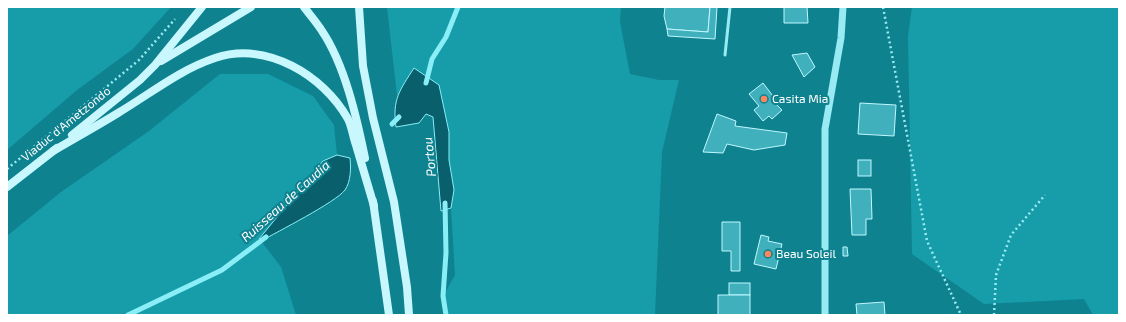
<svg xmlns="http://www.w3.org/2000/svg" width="1126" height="322" font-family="'Exo 2',sans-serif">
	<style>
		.green { fill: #179caa }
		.water { fill: #095f6b; stroke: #8aeef7 }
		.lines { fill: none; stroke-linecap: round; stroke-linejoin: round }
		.stream { stroke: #8aeef7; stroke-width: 5 }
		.building { fill: #40b0bd; stroke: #c0f8fe }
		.path { stroke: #99ebf3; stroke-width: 2.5; stroke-dasharray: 2 3; stroke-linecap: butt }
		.service { stroke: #99ebf3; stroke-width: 3 }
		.tertiary { stroke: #99ebf3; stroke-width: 7 }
		.secondary { stroke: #c8f7fd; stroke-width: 8 }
		.poi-dot { fill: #ff855b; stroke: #0f8290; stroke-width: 1.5 }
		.labels { text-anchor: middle; stroke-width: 4; stroke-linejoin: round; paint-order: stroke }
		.poi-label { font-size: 12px; fill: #fff; stroke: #0f8290; text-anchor: start }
		.street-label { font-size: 12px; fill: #fff; stroke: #0f8290 }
		.water-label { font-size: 13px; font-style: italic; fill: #fff; stroke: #0f8290 }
	</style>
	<rect width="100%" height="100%" fill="#0f8290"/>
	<g class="green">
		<polygon points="7,7 171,7 133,49 77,90 7,150"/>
		<polygon points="387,7 621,7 620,22 630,74 659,80 679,80 662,152 655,315 446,315 443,296 455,275 451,208 454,190 449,160 449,131 439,85 414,68 397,96"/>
		<polygon points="912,7 1119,7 1119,315 1093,315 1084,299 984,304 912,254 908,36"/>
		<polygon points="220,74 268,74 313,96 334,125 337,155 323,162 261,241 281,267 296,315 7,315 7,236 61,192 149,131"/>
	</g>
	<g class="water">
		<path d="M414 68 439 85 449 132V160L454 190 451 208 441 211 433 117 426 114 419 123 396 127C392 99 400 90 414 68Z"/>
		<path d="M337 155 350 158C351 168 351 181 345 190 336 202 277 232 261 241L259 239 323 161Z"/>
	</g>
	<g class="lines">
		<g class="stream">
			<polyline points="426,83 432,59 446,37 458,7"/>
			<polyline points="392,124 399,117"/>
			<polyline points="445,203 446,253 443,296 446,315"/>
			<polyline points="128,315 222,270 266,237"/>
		</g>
	</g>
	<g class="building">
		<polygon points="665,7 710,7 708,32 667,29 664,16"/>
		<polygon points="710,7 717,7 715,39 668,36 667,29 708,32"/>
		<polygon points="784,7 807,7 808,23 784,23"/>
		<polygon points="807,53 815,67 804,77 792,55"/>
		<polygon points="763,83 779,104 777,105 782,110 772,119 769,116 763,121 754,110 759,106 749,94"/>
		<polygon points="860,103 896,105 894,136 858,134"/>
		<polygon points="717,114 736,121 735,126 787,133 785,145 754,150 727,144 723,153 703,152"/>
		<rect x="858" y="160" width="13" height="16"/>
		<polygon points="850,189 871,189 872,219 866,219 866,235 852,235"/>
		<polygon points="722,222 740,222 740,271 731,271 731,251 722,251"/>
		<polygon points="761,235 769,237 768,241 782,244 776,269 754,264"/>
		<polygon points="843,247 847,247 848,256 843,256"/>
		<rect x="729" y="283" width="21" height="12"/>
		<rect x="718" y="295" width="32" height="20"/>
		<polygon points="884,302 885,315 857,315 856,304"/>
	</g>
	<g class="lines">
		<g class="path">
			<polyline points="883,7 927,241 961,315"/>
			<polyline points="7,169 139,60 175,19"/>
			<polyline points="994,315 996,275 1011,235 1045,195"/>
		</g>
		<polyline class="service" points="725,55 730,7"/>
		<polyline class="tertiary" points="825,315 825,129 841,38 843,7"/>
		<g class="secondary">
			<path d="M304 7C310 15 317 23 322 31 345 65 357 119 365 158"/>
			<polyline points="359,7 363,66 373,118 394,202 407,287 409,315"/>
			<polyline points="161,61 251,7"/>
			<polyline points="72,135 140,80 155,65 202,7"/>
			<path d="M53 151C75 138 97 126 118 113 150 94 179 70 215 58 267 41 323 75 348 119 352 127 353 137 356 145 362 166 368 186 374 206"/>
			<polyline points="7,187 57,148"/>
			<polyline points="373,201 389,315"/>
		</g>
	</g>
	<g class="poi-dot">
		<circle cx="764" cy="99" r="4"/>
		<circle cx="768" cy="254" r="4"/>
	</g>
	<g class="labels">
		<g class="poi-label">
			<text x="772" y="103">Casita Mia</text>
			<text x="776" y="258">Beau Soleil</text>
		</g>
		<g class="street-label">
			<text transform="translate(66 124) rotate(-39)" y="4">Viaduc d'Ametzondo</text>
		</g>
		<g class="water-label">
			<text transform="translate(429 157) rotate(-96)" y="5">Portou</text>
			<text transform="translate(285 201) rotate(-42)" y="5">Ruisseau de Caudia</text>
		</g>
	</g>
	<rect width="1126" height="322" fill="none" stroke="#ffffff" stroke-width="16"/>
</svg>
